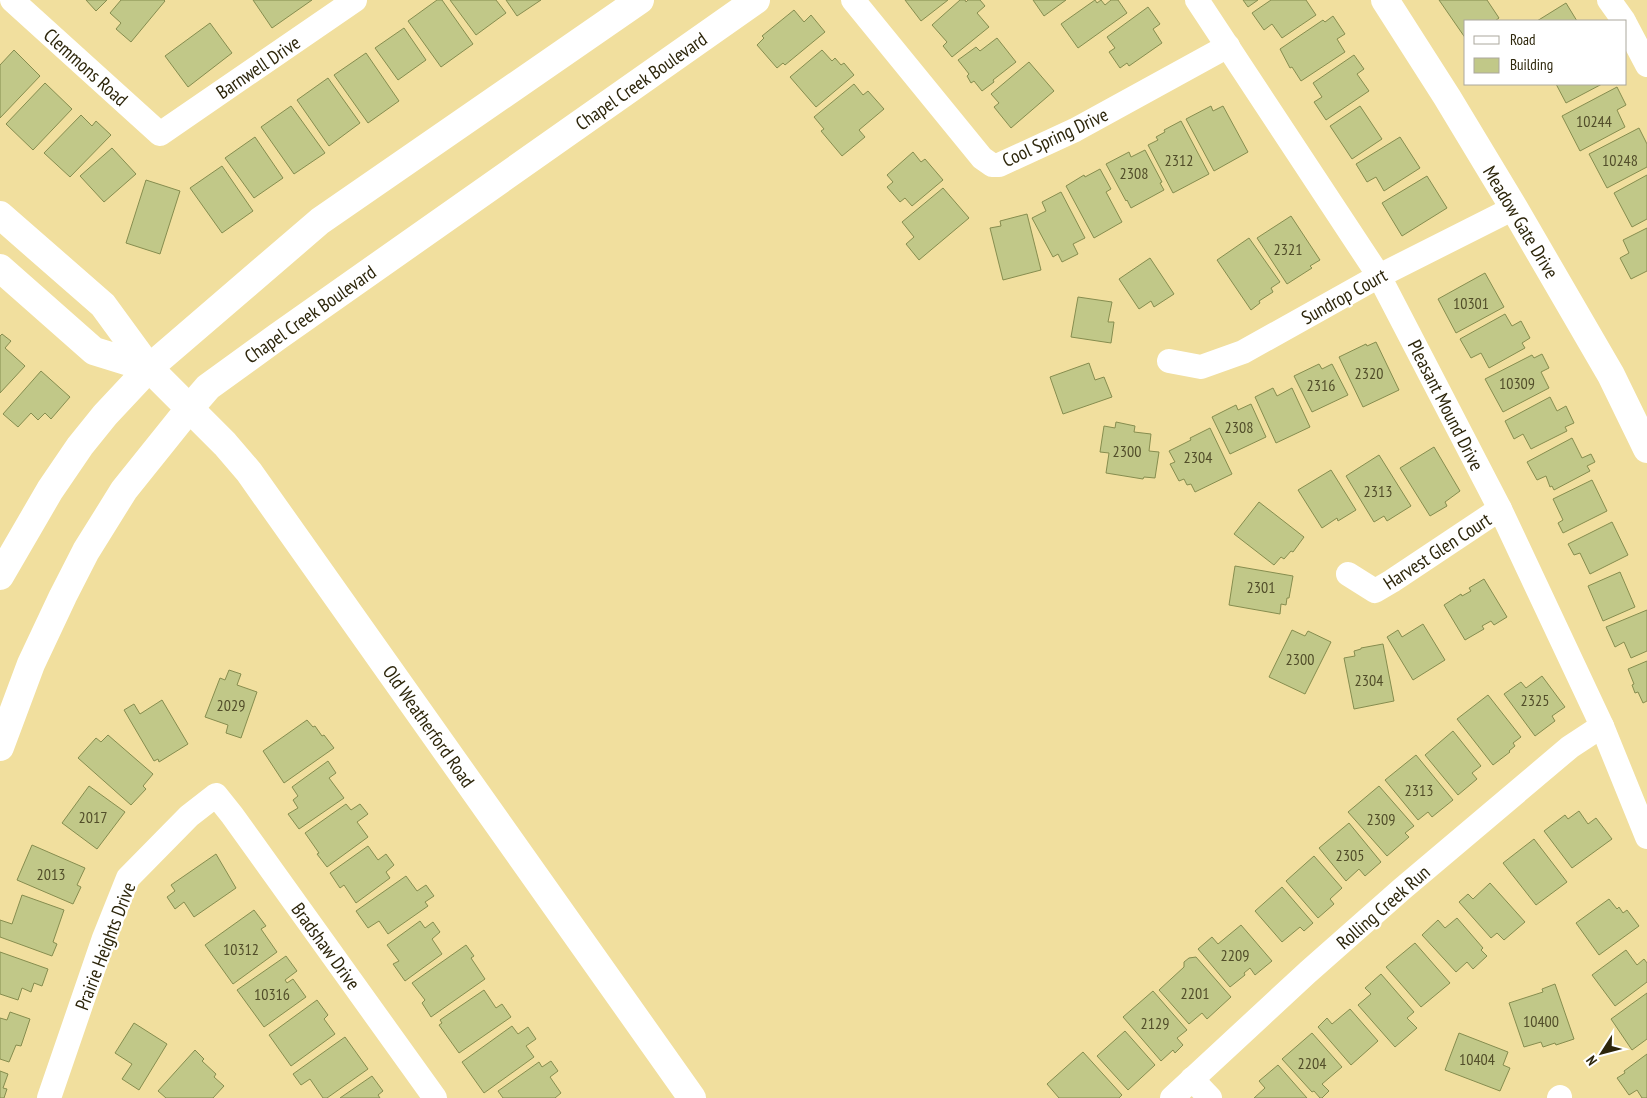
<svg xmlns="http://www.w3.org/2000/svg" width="1647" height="1098" font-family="'PT Sans Narrow',sans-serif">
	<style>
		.building { fill: #c1c888; stroke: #868d4f }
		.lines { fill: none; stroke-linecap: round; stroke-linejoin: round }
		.minor { stroke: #fff; stroke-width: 24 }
		.tertiary { stroke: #fff; stroke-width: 28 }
		.secondary { stroke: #fff; stroke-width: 28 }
		.labels { text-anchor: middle; stroke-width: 4.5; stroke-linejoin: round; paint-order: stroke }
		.number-label { font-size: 16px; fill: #524e2a }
		.street-label { font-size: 19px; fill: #2d260b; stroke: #fff }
	</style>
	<rect width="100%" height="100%" fill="#f1df9e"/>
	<g class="building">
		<polygon points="86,0 107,0 96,11"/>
		<polygon points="121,0 164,0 165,1 131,42 116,29 121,23 110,13"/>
		<polygon points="253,0 312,0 272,28"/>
		<polygon points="437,0 442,0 473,44 441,67 408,21"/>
		<polygon points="450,0 496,0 506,13 476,35"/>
		<polygon points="506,0 541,0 517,16"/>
		<polygon points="905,0 948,0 921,21"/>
		<polygon points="960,0 965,0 966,2 968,0 980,0 985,6 977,13 989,27 952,57 943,46 947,42 932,25"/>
		<polygon points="1033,0 1066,0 1044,16"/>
		<polygon points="1095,0 1097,3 1101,0 1105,5 1111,0 1118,0 1127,13 1078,48 1061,24"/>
		<polygon points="1243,0 1258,0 1248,7"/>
		<polygon points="1271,0 1306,0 1316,15 1282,38 1272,24 1264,30 1252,13"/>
		<polygon points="1439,0 1487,0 1499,18 1495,21 1466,21 1466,39"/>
		<polygon points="1566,3 1577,21 1537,21"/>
		<polygon points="1148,7 1160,24 1153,29 1162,43 1129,66 1127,63 1120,68 1109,52 1115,48 1107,37"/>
		<polygon points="794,10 804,22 811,15 825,32 785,65 783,63 777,68 757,45 764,38 762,36"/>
		<polygon points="1333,16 1345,34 1337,39 1345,52 1301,81 1292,67 1290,68 1280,49 1323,20 1325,22"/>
		<polygon points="210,23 232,53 188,87 165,56"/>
		<polygon points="404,28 426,60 398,80 375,48"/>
		<polygon points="997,38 1016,62 993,80 994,82 982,91 974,81 971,83 967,76 969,74 958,60 976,47 980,51"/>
		<polygon points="14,50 40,76 0,118 0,65"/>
		<polygon points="822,50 832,61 835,58 841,65 844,63 854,75 816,107 790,77"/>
		<polygon points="366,53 399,101 368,123 334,75"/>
		<polygon points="1354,55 1364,69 1357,74 1369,91 1326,120 1314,102 1322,97 1313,83"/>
		<polygon points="1029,62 1054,91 1011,128 994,107 999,103 991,94"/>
		<polygon points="328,78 360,123 329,146 297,100"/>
		<polygon points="45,83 72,109 33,150 6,124"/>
		<polygon points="854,84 863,95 868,91 884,109 859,130 865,137 842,156 821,131 824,129 814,117"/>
		<polygon points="1556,84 1602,84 1566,103"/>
		<polygon points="1617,87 1626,105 1617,110 1625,127 1580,151 1562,116"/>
		<polygon points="291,106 325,153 294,174 261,127"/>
		<polygon points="1211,106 1213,111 1223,106 1248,152 1214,171 1186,119"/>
		<polygon points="1360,106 1382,139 1352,159 1330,126"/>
		<polygon points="81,115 92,126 96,121 111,135 70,177 44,153"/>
		<polygon points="1181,121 1209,174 1173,193 1148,145 1158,140 1156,137 1165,132 1164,130"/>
		<polygon points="1639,128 1647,144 1647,167 1607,188 1589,154"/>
		<polygon points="255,137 283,178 254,198 225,158"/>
		<polygon points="1400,137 1420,168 1384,191 1376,177 1367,182 1356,164"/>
		<polygon points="112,148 136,174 104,202 80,176"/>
		<polygon points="1145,150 1162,182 1160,183 1164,190 1131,208 1127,200 1126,201 1106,164 1129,152 1131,157"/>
		<polygon points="913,152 921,162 925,159 943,180 912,206 905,198 900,202 887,187 893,182 887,175"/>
		<polygon points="222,166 253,211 222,233 190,188"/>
		<polygon points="1100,169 1111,189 1106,192 1122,222 1094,238 1066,186 1084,175 1085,177"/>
		<polygon points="1647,175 1647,219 1632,227 1614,193"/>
		<polygon points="1427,176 1447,208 1402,236 1382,203"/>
		<polygon points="146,180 180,191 160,254 126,243"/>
		<polygon points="943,188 969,218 919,260 906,244 914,237 902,222"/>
		<polygon points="1061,192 1085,238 1073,244 1078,254 1062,262 1058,254 1053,257 1032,218 1046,211 1042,202"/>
		<polygon points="1027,214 1041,270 1003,280 990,228 1001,226 1000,221"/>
		<polygon points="1291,216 1320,260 1310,266 1312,268 1287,284 1257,238"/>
		<polygon points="1647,228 1647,271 1631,279 1620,258 1629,253 1623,240"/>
		<polygon points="1249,238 1280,282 1271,288 1273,292 1259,301 1260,303 1251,310 1217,260"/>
		<polygon points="1150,258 1174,294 1154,307 1151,301 1139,309 1119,279"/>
		<polygon points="1485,273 1504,307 1456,333 1438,299"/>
		<polygon points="1078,297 1112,302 1108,322 1114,322 1111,343 1071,337"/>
		<polygon points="1505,314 1512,326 1521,321 1530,338 1522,343 1525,348 1489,368 1481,353 1471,358 1460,339"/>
		<polygon points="2,334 11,341 5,348 25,366 0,393 0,336"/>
		<polygon points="1376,342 1399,390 1363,407 1339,357 1366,344 1367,346"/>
		<polygon points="1542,354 1549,368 1541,372 1549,388 1503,412 1485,379 1532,355 1534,358"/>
		<polygon points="1089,363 1095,380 1104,377 1112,397 1063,414 1050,377"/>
		<polygon points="1319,364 1322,369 1332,364 1348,395 1312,412 1294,376"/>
		<polygon points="41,371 70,397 51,419 45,413 38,420 31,413 18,427 3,414"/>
		<polygon points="1273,388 1277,396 1292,388 1310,427 1276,443 1255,397"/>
		<polygon points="1550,397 1557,411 1566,406 1574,423 1565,427 1567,431 1531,449 1523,434 1514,439 1505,421"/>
		<polygon points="1251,404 1266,437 1230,454 1212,417 1236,405 1238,410"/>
		<polygon points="1116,422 1135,426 1134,432 1151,434 1149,451 1159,452 1155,478 1144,477 1143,479 1106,473 1109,453 1100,452 1104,426 1115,428"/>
		<polygon points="1210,428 1232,474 1195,492 1191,484 1187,485 1184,479 1179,481 1170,464 1175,462 1169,451 1191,440 1190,438"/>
		<polygon points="1572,438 1582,458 1591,454 1595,462 1587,466 1590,471 1554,490 1552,486 1550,487 1546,476 1537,480 1527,462"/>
		<polygon points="1434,447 1460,491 1445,502 1447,506 1430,516 1400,468"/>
		<polygon points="1379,455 1411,506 1387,521 1384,516 1374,522 1346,476"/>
		<polygon points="1331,470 1356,510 1338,521 1337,518 1322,528 1298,490"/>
		<polygon points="1592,480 1607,511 1563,533 1558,523 1563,520 1553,499"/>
		<polygon points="1259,502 1304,537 1293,552 1291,551 1284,559 1281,557 1274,565 1234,534"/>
		<polygon points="1612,522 1628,555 1590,574 1580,553 1574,555 1568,544"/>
		<polygon points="1235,566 1293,576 1289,598 1287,598 1286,605 1281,604 1280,614 1229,605"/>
		<polygon points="1620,572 1635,607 1603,621 1588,586"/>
		<polygon points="1484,579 1507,617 1494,625 1491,621 1482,626 1484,629 1465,640 1444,605 1461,594 1462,596 1471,591 1469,588"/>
		<polygon points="1647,610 1647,651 1631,658 1624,642 1615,647 1606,627"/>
		<polygon points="1423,624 1445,660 1413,680 1387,637 1398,630 1402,637"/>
		<polygon points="1292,630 1305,636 1308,631 1331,642 1305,694 1269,677"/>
		<polygon points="1383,644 1394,701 1354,709 1344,658 1355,656 1354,651 1361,649 1361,648"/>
		<polygon points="1647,661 1647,701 1643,703 1638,692 1635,693 1632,685 1634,684 1628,669"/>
		<polygon points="229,670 241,674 237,685 257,692 241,738 226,733 228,725 205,717 220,678 225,680"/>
		<polygon points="1542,676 1565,707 1552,716 1555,721 1535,736 1504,694 1521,682 1526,688"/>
		<polygon points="1488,695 1521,737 1513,743 1515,746 1509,751 1510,752 1493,765 1457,719"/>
		<polygon points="162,700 188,744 159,762 158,759 154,761 124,710 134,704 140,714"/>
		<polygon points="307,720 313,727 315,726 322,736 324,735 334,748 284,783 263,751"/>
		<polygon points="1453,731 1481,766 1472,773 1477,779 1458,795 1425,755"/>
		<polygon points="108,735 153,774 143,786 146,789 131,805 78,758 96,738 101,742"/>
		<polygon points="1416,755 1453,800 1432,817 1428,812 1418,820 1385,780"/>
		<polygon points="328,761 336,773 329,778 344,798 299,829 288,814 298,808 293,800 298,796 292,787"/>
		<polygon points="89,786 125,812 97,849 62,823"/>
		<polygon points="1379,786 1414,826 1405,833 1409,837 1387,856 1348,812"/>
		<polygon points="346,804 351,810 360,804 368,814 357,822 368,837 327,867 317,854 319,853 305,833"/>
		<polygon points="1579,811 1588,824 1596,818 1612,839 1572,868 1544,831 1565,815 1568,819"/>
		<polygon points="1349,823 1381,862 1365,876 1359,869 1346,881 1319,848"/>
		<polygon points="1534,839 1567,882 1536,905 1503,863"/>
		<polygon points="32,845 85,868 77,885 81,887 73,904 17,880"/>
		<polygon points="368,846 378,860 386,854 394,865 386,872 390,878 356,903 344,885 340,888 330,873"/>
		<polygon points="216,854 236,888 194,917 184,902 175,909 167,897 175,891 171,885"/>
		<polygon points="1314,856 1342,888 1330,899 1334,904 1318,918 1286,881"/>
		<polygon points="406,876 417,891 426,885 434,896 425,902 428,906 388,934 379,921 368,928 356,911"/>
		<polygon points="1490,883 1525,922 1504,940 1497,933 1491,938 1459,902 1468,894 1473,899"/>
		<polygon points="1282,887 1313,923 1304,931 1300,927 1282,942 1255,911"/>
		<polygon points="22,895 64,910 53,942 57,944 52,956 0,937 0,920 12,924"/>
		<polygon points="1609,899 1617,909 1619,907 1623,913 1627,910 1639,926 1599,955 1576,923"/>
		<polygon points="254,910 266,926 261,929 277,952 233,984 205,945"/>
		<polygon points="1457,918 1483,948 1481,950 1487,956 1473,969 1467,962 1456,972 1422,935 1438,920 1445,928"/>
		<polygon points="420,921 425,928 433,922 440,932 432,939 442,954 405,981 393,964 399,961 387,945"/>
		<polygon points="1241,925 1272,961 1255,975 1250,968 1244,973 1245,975 1230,987 1198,949 1212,937 1218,944"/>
		<polygon points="1415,943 1450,983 1421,1007 1386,967"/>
		<polygon points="466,945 474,956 471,958 485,979 431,1017 422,1003 425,1000 412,983"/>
		<polygon points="1626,950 1637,965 1644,959 1647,963 1647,982 1615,1006 1592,975"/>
		<polygon points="0,952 48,969 42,986 34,983 31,992 22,988 18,1000 0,994"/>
		<polygon points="286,956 297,971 285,980 287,983 293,979 306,997 264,1027 237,990"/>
		<polygon points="1196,957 1231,997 1207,1019 1202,1013 1189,1024 1159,990 1184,967 1184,962 1189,958"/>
		<polygon points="1381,974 1414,1012 1407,1018 1417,1028 1395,1047 1358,1005 1371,994 1365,988"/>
		<polygon points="1555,984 1574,1039 1556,1045 1555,1043 1543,1047 1541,1042 1524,1047 1509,1003 1543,992 1542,989"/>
		<polygon points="484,990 496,1008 502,1004 511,1017 459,1053 439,1025 442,1023 440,1020"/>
		<polygon points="1153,991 1187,1030 1177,1038 1183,1045 1175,1053 1173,1050 1161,1061 1123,1017"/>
		<polygon points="1647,993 1647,1039 1632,1050 1611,1019"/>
		<polygon points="317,1000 328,1015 324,1019 335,1034 291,1066 269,1035"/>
		<polygon points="1350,1009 1378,1041 1351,1065 1318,1027 1327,1018 1332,1024"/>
		<polygon points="10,1012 30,1019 21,1046 16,1045 9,1062 0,1059 0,1018 7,1020"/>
		<polygon points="134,1023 167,1044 139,1090 122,1079 132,1064 115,1053"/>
		<polygon points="512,1026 518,1034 528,1027 536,1039 526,1046 534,1057 484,1093 462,1062"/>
		<polygon points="1125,1031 1155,1065 1128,1090 1097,1056"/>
		<polygon points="1312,1033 1342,1067 1322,1084 1329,1091 1322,1098 1320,1098 1314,1091 1312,1092 1282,1059"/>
		<polygon points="1459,1033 1508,1052 1503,1065 1510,1068 1500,1091 1445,1070"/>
		<polygon points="345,1037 368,1069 327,1098 323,1098 310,1079 301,1085 293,1074"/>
		<polygon points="195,1050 204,1059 202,1061 216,1074 214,1077 224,1086 213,1098 166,1098 158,1091"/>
		<polygon points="1083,1052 1122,1095 1119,1098 1059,1098 1047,1084"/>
		<polygon points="1647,1054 1647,1098 1642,1098 1637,1090 1629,1095 1617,1078 1625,1073 1624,1071"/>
		<polygon points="551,1061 558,1071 550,1077 561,1093 555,1098 503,1098 498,1091 539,1062 542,1067"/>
		<polygon points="1278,1065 1307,1098 1254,1098 1265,1088 1259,1081"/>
		<polygon points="0,1071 8,1074 3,1088 7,1089 4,1098 0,1098"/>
		<polygon points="372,1076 383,1091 378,1095 380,1098 340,1098"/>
	</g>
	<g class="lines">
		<g class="minor">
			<polyline points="12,0 160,134 355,0"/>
			<polyline points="853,0 982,158 992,165 999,165 1075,130 1228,46"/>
			<polyline points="1197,0 1379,276 1500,509 1602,726 1647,837"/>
			<polyline points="1609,0 1624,21"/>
			<polyline points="1626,25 1647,65"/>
			<polyline points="1169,361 1201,367 1243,352 1379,276 1514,208"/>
			<polyline points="1348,574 1375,591 1392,581 1500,509"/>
			<polyline points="1192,1079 1210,1098"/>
			<polyline points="49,1098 104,938 128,878 189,816 216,795 232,815 435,1098"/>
			<polyline points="1172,1098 1308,972 1402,889 1570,747 1602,726"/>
			<polyline points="1559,1098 1560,1097"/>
		</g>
		<g class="tertiary">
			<polyline points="1385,0 1447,97 1514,208 1611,375 1647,449"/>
			<polyline points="0,215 103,305 149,368 225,444 249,472 692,1098"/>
			<polyline points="0,268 94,351 149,368"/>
		</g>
		<g class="secondary">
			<polyline points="0,576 50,490 80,446 105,415 149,368 320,221 640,0"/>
			<polyline points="0,747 31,664 63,596 86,551 124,490 189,409 208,387 277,337 756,0"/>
		</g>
	</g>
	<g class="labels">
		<g class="number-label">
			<text x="1594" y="127">10244</text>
			<text x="1179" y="166">2312</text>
			<text x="1620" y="166">10248</text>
			<text x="1134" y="179">2308</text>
			<text x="1288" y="255">2321</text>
			<text x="1471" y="309">10301</text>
			<text x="1369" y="379">2320</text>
			<text x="1517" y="389">10309</text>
			<text x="1321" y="391">2316</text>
			<text x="1239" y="433">2308</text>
			<text x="1127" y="457">2300</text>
			<text x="1198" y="463">2304</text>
			<text x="1378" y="497">2313</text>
			<text x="1261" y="593">2301</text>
			<text x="1300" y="665">2300</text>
			<text x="1369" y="686">2304</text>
			<text x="1535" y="706">2325</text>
			<text x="231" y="711">2029</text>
			<text x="1419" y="796">2313</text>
			<text x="93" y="823">2017</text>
			<text x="1381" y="825">2309</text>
			<text x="1350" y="861">2305</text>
			<text x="51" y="880">2013</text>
			<text x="241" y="955">10312</text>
			<text x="1235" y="961">2209</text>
			<text x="1195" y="999">2201</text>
			<text x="272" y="1000">10316</text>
			<text x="1541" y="1027">10400</text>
			<text x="1155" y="1029">2129</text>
			<text x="1477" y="1065">10404</text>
			<text x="1312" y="1069">2204</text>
		</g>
		<g class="street-label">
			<text transform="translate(86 67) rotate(42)" y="7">Clemmons Road</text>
			<text transform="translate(258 67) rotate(-34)" y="7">Barnwell Drive</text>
			<text transform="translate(641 81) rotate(-35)" y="7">Chapel Creek Boulevard</text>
			<text transform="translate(1055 137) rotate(-25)" y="7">Cool Spring Drive</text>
			<text transform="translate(1521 222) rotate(59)" y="7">Meadow Gate Drive</text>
			<text transform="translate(1344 296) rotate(-29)" y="7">Sundrop Court</text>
			<text transform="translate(310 314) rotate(-35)" y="7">Chapel Creek Boulevard</text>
			<text transform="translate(1446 405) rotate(63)" y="7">Pleasant Mound Drive</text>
			<text transform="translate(1437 551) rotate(-33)" y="7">Harvest Glen Court</text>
			<text transform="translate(429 726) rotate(55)" y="7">Old Weatherford Road</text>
			<text transform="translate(1383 907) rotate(-41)" y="7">Rolling Creek Run</text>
			<text transform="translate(105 946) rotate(-69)" y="7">Prairie Heights Drive</text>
			<text transform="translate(326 946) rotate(54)" y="7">Bradshaw Drive</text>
		</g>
	</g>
	<rect x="1464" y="20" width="162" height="65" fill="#ffffff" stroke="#aba89d"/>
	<rect x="1474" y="36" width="25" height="8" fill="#ffffff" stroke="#aba89d"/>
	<text x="1510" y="45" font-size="15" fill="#2d260b">Road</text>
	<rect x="1474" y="58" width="25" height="15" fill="#c1c888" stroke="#aba89d"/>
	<text x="1510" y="70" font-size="15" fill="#2d260b">Building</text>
	<g transform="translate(1602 1053) rotate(234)" stroke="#ffffff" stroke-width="4" paint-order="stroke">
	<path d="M0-4L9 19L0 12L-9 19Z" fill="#2d260b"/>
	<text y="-8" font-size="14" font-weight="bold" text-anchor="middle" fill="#2d260b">N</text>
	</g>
</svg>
